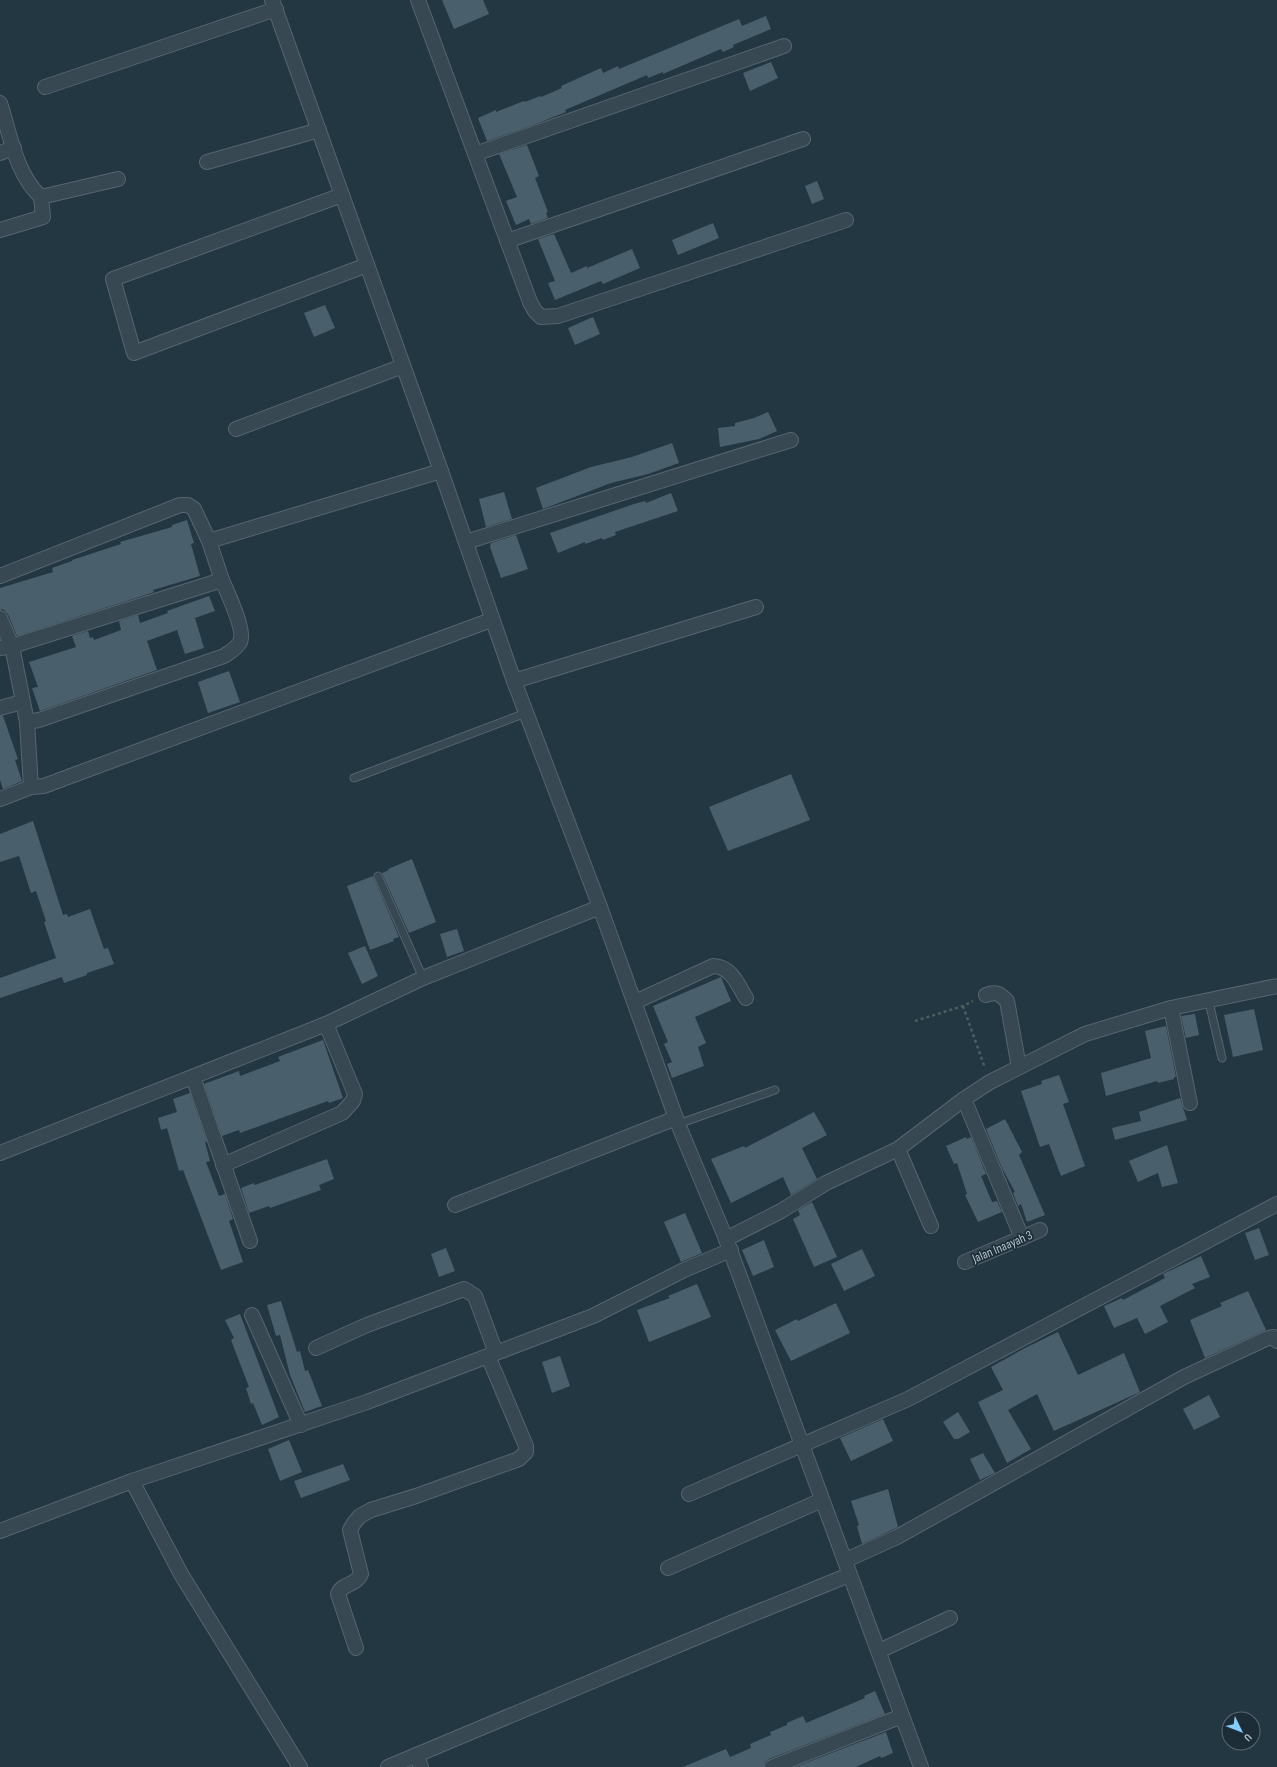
<svg xmlns="http://www.w3.org/2000/svg" width="1277" height="1767" font-family="'Sofia Sans Condensed',sans-serif">
	<style>
		.building { fill: #495f6b }
		.lines { fill: none; stroke-linecap: round; stroke-linejoin: round }
		.service-casing { stroke: #56656f; stroke-width: 9 }
		.minor-casing { stroke: #56656f; stroke-width: 16 }
		.path { stroke: #46615f; stroke-width: 2.5; stroke-dasharray: 3 3; stroke-linecap: butt }
		.service { stroke: #384852; stroke-width: 7 }
		.minor { stroke: #384852; stroke-width: 14 }
		.labels { text-anchor: middle; stroke-width: 3.5; stroke-linejoin: round; paint-order: stroke }
		.street-label { font-size: 13px; fill: #b5c2cc; stroke: #1d2d38 }
	</style>
	<rect width="100%" height="100%" fill="#233743"/>
	<g class="building">
		<polygon points="442,0 483,0 489,14 454,29"/>
		<polygon points="766,16 771,29 733,45 734,47 723,52 721,49 663,74 663,72 648,78 647,75 565,110 566,112 536,124 487,141 478,118 496,110 496,112 524,101 525,102 540,96 541,97 562,88 561,86 601,68 603,73 618,66 619,69 739,19 742,26"/>
		<polygon points="771,62 778,78 750,91 743,73"/>
		<polygon points="527,145 539,176 535,178 548,212 546,213 548,218 531,224 529,219 516,225 506,201 517,197 499,154"/>
		<polygon points="817,181 824,199 812,204 805,186"/>
		<polygon points="713,223 719,238 678,255 672,240"/>
		<polygon points="554,234 571,273 587,266 587,268 632,249 640,268 603,284 601,281 555,300 548,283 555,281 538,239"/>
		<polygon points="325,305 335,328 314,337 304,313"/>
		<polygon points="593,317 600,334 575,345 568,328"/>
		<polygon points="768,412 777,431 759,439 720,447 718,428 735,426 735,423 754,418"/>
		<polygon points="672,443 679,463 648,474 611,483 543,509 536,488 591,467 632,457"/>
		<polygon points="504,492 512,519 486,527 479,499"/>
		<polygon points="671,493 678,511 615,532 616,535 603,540 602,538 585,544 585,542 558,553 550,533 634,504 645,501 646,503"/>
		<polygon points="187,520 194,543 191,544 200,576 153,590 154,592 133,599 17,636 8,614 3,609 0,610 0,588 53,572 52,568 72,561 72,560 121,544 120,542 172,527 172,525"/>
		<polygon points="516,535 528,569 501,578 490,547 491,543"/>
		<polygon points="209,596 215,611 195,618 204,648 185,654 177,630 147,641 157,670 40,711 32,688 38,687 29,662 76,647 72,636 88,631 90,638 93,637 94,640 121,630 119,621 138,615 140,623 168,613 167,611"/>
		<polygon points="229,671 240,702 208,713 198,682"/>
		<polygon points="0,716 3,716 18,759 15,760 22,781 3,789 0,780"/>
		<polygon points="791,774 810,820 728,851 709,807"/>
		<polygon points="33,821 63,915 67,914 68,917 90,909 104,949 108,948 114,964 87,973 87,975 64,983 62,977 0,998 0,978 56,958 44,922 46,921 36,891 31,893 19,856 0,862 0,834"/>
		<polygon points="412,859 436,922 409,933 382,873 389,870 388,869"/>
		<polygon points="373,876 399,937 393,939 394,941 370,950 347,886"/>
		<polygon points="457,929 464,951 447,957 440,934"/>
		<polygon points="365,946 378,976 362,984 348,953"/>
		<polygon points="721,977 731,1001 695,1017 706,1043 698,1047 704,1066 672,1078 667,1064 672,1062 664,1044 668,1042 653,1006"/>
		<polygon points="1254,1009 1263,1050 1233,1057 1224,1015"/>
		<polygon points="1195,1014 1199,1035 1186,1038 1181,1016"/>
		<polygon points="1166,1026 1176,1077 1174,1077 1174,1079 1158,1083 1157,1081 1106,1096 1101,1073 1151,1058 1145,1031"/>
		<polygon points="323,1040 343,1098 329,1103 328,1101 240,1133 239,1130 222,1136 204,1084 239,1071 240,1076 280,1061 278,1057"/>
		<polygon points="1059,1075 1069,1102 1063,1104 1085,1166 1061,1176 1049,1144 1040,1147 1021,1091 1042,1084 1041,1081"/>
		<polygon points="190,1093 207,1142 205,1142 210,1161 206,1162 219,1196 225,1194 233,1219 229,1221 243,1262 221,1270 183,1170 179,1171 167,1128 161,1130 158,1118 177,1112 173,1099"/>
		<polygon points="1180,1098 1187,1120 1115,1140 1112,1128 1141,1121 1139,1112"/>
		<polygon points="814,1112 827,1135 802,1148 817,1179 791,1195 783,1177 731,1203 711,1159 744,1146 745,1148"/>
		<polygon points="1005,1119 1022,1152 1019,1155 1045,1215 1027,1222 1021,1204 1018,1206 1013,1193 1015,1192 1002,1168 986,1129"/>
		<polygon points="966,1137 967,1139 971,1137 986,1174 981,1176 992,1202 997,1201 1002,1212 978,1222 965,1195 967,1194 957,1163 954,1164 946,1146"/>
		<polygon points="1167,1145 1178,1183 1162,1187 1158,1173 1138,1182 1129,1161"/>
		<polygon points="327,1159 334,1179 319,1185 321,1190 270,1208 269,1206 249,1213 241,1188 254,1183 255,1185"/>
		<polygon points="812,1202 837,1257 814,1267 793,1219 800,1215 798,1210"/>
		<polygon points="685,1213 702,1253 681,1262 664,1222"/>
		<polygon points="1259,1228 1269,1255 1255,1260 1245,1233"/>
		<polygon points="764,1240 774,1267 753,1276 742,1250"/>
		<polygon points="446,1248 455,1271 439,1277 431,1254"/>
		<polygon points="862,1249 875,1276 844,1291 831,1264"/>
		<polygon points="1201,1256 1210,1277 1192,1284 1195,1288 1160,1306 1168,1322 1145,1334 1137,1318 1114,1328 1104,1306 1122,1298 1123,1300 1165,1278 1163,1274"/>
		<polygon points="697,1284 711,1317 649,1342 637,1310 670,1298 668,1296"/>
		<polygon points="1248,1291 1266,1330 1205,1358 1190,1320 1222,1306 1220,1303"/>
		<polygon points="281,1301 297,1352 300,1351 305,1371 308,1370 322,1406 305,1412 290,1375 280,1335 276,1336 267,1305"/>
		<polygon points="836,1303 850,1333 791,1361 775,1330 797,1319 798,1321"/>
		<polygon points="240,1314 279,1417 262,1425 253,1403 251,1404 246,1388 249,1387 231,1340 234,1338 225,1320"/>
		<polygon points="1058,1332 1078,1375 1124,1353 1140,1392 1054,1431 1037,1394 1008,1410 1031,1449 1007,1463 978,1402 1003,1390 991,1367 1025,1348"/>
		<polygon points="560,1356 570,1386 552,1393 542,1362"/>
		<polygon points="1209,1395 1220,1417 1194,1430 1183,1409"/>
		<polygon points="958,1412 970,1432 958,1439 954,1439 943,1422"/>
		<polygon points="883,1419 893,1441 851,1461 840,1438"/>
		<polygon points="289,1440 302,1472 280,1481 268,1449"/>
		<polygon points="983,1453 995,1473 980,1480 970,1459"/>
		<polygon points="343,1464 350,1480 301,1498 294,1481"/>
		<polygon points="888,1489 898,1527 862,1544 857,1526 859,1525 851,1501"/>
		<polygon points="875,1691 885,1714 769,1759 765,1762 764,1767 683,1767 726,1749 730,1757 751,1748 750,1744 771,1735 770,1732 787,1725 787,1723 803,1716 806,1723 865,1698 864,1696"/>
		<polygon points="886,1732 893,1753 881,1758 880,1756 856,1767 795,1767"/>
	</g>
	<g class="lines">
		<g class="service-casing">
			<g id="service">
				<polyline points="354,778 526,713"/>
				<polyline points="378,876 423,978"/>
				<polyline points="1209,1002 1222,1058"/>
				<polyline points="678,1124 775,1090"/>
			</g>
		</g>
		<g class="minor-casing">
			<g id="minor">
				<polyline points="272,0 441,471 514,681 600,907 678,1124 726,1239 921,1767"/>
				<polyline points="418,0 530,302 535,311 541,317 558,316 846,220"/>
				<polyline points="45,87 276,9"/>
				<path d="M0 103C10 134 16 175 41 197L118 179"/>
				<polyline points="0,153 14,148"/>
				<polyline points="475,154 784,46"/>
				<polyline points="207,162 319,130"/>
				<polyline points="342,195 113,279 134,353 367,265"/>
				<polyline points="0,230 43,217 41,197"/>
				<polyline points="507,241 803,139"/>
				<polyline points="236,429 403,366"/>
				<polyline points="209,541 441,471"/>
				<polyline points="466,542 791,440"/>
				<polyline points="0,576 180,505 188,505 194,509 209,541 222,580 12,646 0,618"/>
				<polyline points="0,648 12,646 27,722 31,787 44,786 68,777 491,620"/>
				<polyline points="514,681 756,607"/>
				<polyline points="0,708 22,702"/>
				<path d="M27 722 39 720 224 656C230 652 237 648 240 642 246 631 227 592 222 580"/>
				<polyline points="0,799 31,787"/>
				<path d="M986 995C996 991 1000 994 1007 1001L1019 1067"/>
				<path d="M635 1002 713 966C731 966 738 985 746 998"/>
				<polyline points="1171,1008 1190,1103"/>
				<polyline points="193,1077 250,1241"/>
				<polyline points="964,1099 1022,1238"/>
				<polyline points="898,1149 931,1226"/>
				<polyline points="0,1153 326,1024 423,978 600,907"/>
				<polyline points="223,1165 342,1113 353,1101 355,1094 326,1024"/>
				<polyline points="455,1205 676,1118"/>
				<polyline points="726,1239 781,1211 826,1183 898,1149 964,1099 990,1082 1085,1034 1171,1008 1277,986"/>
				<polyline points="965,1262 1040,1230"/>
				<polyline points="252,1315 301,1425"/>
				<polyline points="316,1348 367,1325 464,1289 475,1296 496,1353"/>
				<polyline points="132,1481 181,1574 300,1767"/>
				<polyline points="689,1494 908,1399 1277,1204"/>
				<polyline points="0,1531 132,1481 367,1402 593,1316 684,1270 731,1250"/>
				<polyline points="846,1560 897,1537 1184,1377 1268,1338 1273,1337 1277,1341"/>
				<polyline points="668,1568 822,1500"/>
				<path d="M356 1648 338 1594C342 1583 356 1586 361 1574L350 1530 354 1523 360 1516 371 1510 416 1496 519 1459 526 1452V1446L488 1356"/>
				<polyline points="879,1651 950,1618"/>
				<polyline points="416,1755 421,1767"/>
				<polyline points="388,1767 738,1620 849,1575"/>
				<polyline points="772,1767 902,1716"/>
			</g>
		</g>
		<g class="path">
			<polyline points="963,1006 985,1068"/>
			<polyline points="915,1021 963,1006 973,1001"/>
		</g>
		<use href="#service" class="service"/>
		<use href="#minor" class="minor"/>
	</g>
	<g class="labels">
		<g class="street-label">
			<text transform="translate(1002 1246) rotate(-23)" y="5">Jalan Inaayah 3</text>
		</g>
	</g>
	<g transform="translate(1241 1731) rotate(133)"><circle r="19" fill="#1d2d38" stroke="#5a6973"/>
	<path d="M0-3L7 15L0 10L-7 15Z" fill="#87ccff"/>
	<text y="-6" font-size="11" font-weight="bold" text-anchor="middle" fill="#b5c2cc">U</text>
	</g>
</svg>
